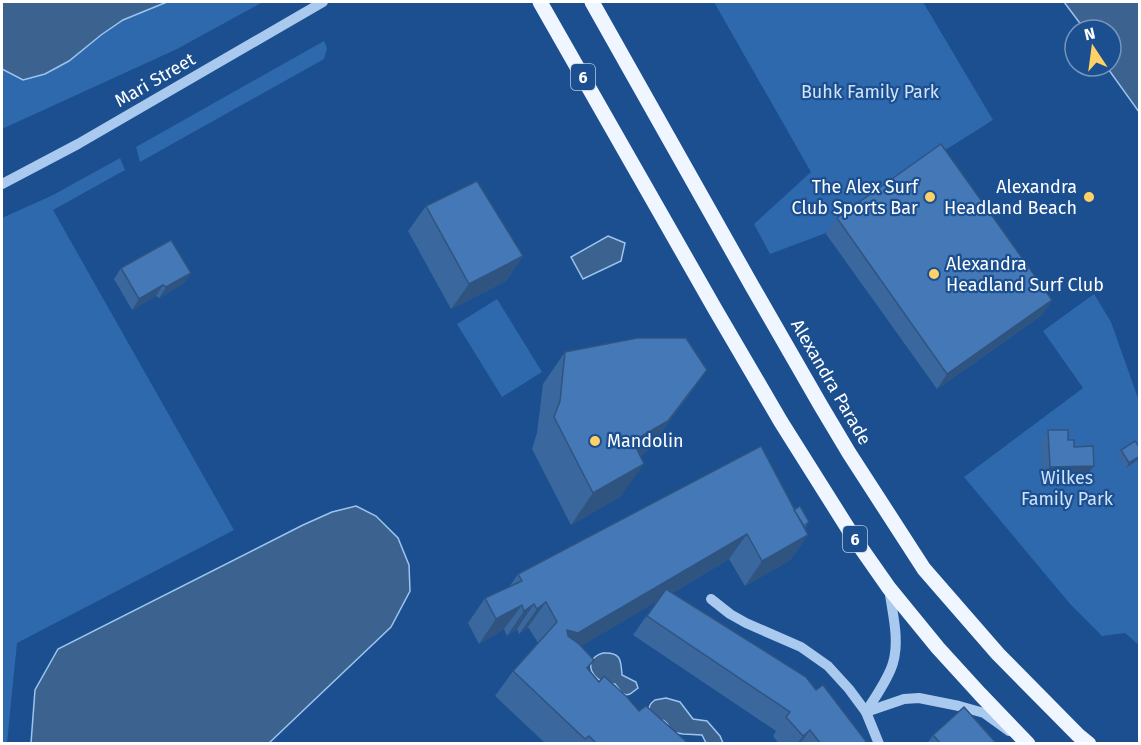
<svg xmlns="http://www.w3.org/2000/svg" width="1141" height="745" font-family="'Fira Sans',sans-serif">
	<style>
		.green { fill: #2e69ad }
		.water { fill: #3c6290; stroke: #9cc4f0; stroke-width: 1.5 }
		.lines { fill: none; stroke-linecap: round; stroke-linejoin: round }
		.minor { stroke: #a9c9ee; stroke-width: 10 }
		.major { stroke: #f0f6ff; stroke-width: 15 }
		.wall { fill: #3a679d }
		.shaded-wall { fill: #305480 }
		.building { fill: #4478b7; stroke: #305480; stroke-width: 1.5 }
		.poi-dot { fill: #ffd166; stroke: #1b4f8f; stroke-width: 2 }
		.labels { text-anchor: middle; stroke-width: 4.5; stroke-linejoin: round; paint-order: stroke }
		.shield { fill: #1b4f8f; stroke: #bbcadd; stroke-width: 1.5 }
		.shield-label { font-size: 16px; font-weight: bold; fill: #fff }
		.street-label { font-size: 18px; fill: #fff; stroke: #1b4f8f }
		.park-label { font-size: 18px; fill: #cfe3fa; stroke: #1b4f8f }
		.poi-label { font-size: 18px; fill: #fff; stroke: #1b4f8f; text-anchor: end }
	</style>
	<rect width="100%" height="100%" fill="#1b4f8f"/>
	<g class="green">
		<polygon points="2,2 263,2 177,49 2,129"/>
		<polygon points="714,2 923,2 993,120 931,159 826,233 770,254 754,224 811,172"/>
		<polygon points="324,41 327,48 324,59 140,162 136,147"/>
		<polygon points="120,158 125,170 53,210 234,530 17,643 7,743 2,743 2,218 53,195"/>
		<polygon points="1094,294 1111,322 1139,401 1139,645 1125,633 1102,636 1071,605 964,477 1083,388 1043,331"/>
		<polygon points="497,299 542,372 502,397 457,324"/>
	</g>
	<g class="water">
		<polygon points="2,2 167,2 123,20 101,35 69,61 45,74 23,80 2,69"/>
		<polygon points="1064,2 1139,2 1139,112 1106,66 1111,66 1111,30 1085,30"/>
		<polygon points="608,236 625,243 621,261 583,279 571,257"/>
		<polygon points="356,506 376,516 398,538 409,565 410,591 391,627 269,743 31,743 35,690 58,649 303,525 332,512"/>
		<path d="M603 653C621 652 621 660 622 675L636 682 638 688 630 694 626 695 622 693 615 684C594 686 579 660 603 653Z"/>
		<path d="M666 698 680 702 693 719 707 721 720 736 723 743H706L702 735 683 734 672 732C666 723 668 719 655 720 650 712 645 707 655 700Z"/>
	</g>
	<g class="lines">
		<g class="minor">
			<polyline points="2,184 78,144 323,2"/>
			<polyline points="711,599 730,614 746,623 801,647 828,666 849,689 866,712 879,744"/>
			<polyline points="866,712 904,699 919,698 959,706 984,713 1009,731"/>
			<path d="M866 712C875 697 888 680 893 663 900 639 892 612 889 588"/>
		</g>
		<g class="major">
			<polyline points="540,2 715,309 781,422 854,538 889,588 938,648 980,694 1028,744"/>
			<polyline points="592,2 752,286 821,406 849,453 924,569 998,654 1078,735 1089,744"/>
		</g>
	</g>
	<g class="wall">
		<polygon points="426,206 523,256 506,281 451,309 408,231"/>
		<polygon points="837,218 1052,300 1042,315 937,389 826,234"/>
		<polygon points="121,268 191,273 183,284 159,298 156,296 132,310 114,279"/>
		<polygon points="565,352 707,370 684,402 646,452 640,456 621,496 571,525 532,449 537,433 543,384"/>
		<polygon points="1048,430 1068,440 1094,466 1086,476 1042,478 1041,441"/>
		<polygon points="1140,448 1140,459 1126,468 1117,455 1121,450"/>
		<polygon points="794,510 809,522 804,529 808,535 790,560 745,586 729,559 672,593 816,690 868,744 779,744 773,736 776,731 633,635 657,601 581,646 588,668 599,682 639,711 689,744 546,744 495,696 513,671 538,643 528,627 519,634 517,629 507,636 504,629 479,644 468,623 485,598 509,587 518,574"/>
		<polygon points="933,735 997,744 927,744"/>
	</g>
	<g class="shaded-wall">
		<polygon points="523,256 506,281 451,309 469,284"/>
		<polygon points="191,273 183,284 159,298 166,287"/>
		<polygon points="163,285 156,296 132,310 139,299"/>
		<polygon points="1052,300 1042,315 937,389 947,374"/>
		<polygon points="707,370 684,402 646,452 610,473 633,441"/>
		<polygon points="1140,456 1139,459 1126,468 1129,463"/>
		<polygon points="644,464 621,496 571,525 593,493"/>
		<polygon points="1094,466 1086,476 1042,478 1050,467"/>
		<polygon points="747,534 729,559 561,658 567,630"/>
		<polygon points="808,535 790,560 745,586 762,561"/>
		<polygon points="546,602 528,627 519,634 537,609"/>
		<polygon points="534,604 517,629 507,636 524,611"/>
		<polygon points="522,605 504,629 479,644 496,619"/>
		<polygon points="810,730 800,744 797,744 803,736"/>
	</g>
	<g class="building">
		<polygon points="941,144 1052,300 947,374 837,218"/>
		<polygon points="477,181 523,256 469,284 426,206"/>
		<polygon points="171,240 191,273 166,287 163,285 139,299 121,268"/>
		<polygon points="637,338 686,338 707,370 668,421 633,441 644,464 593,493 554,417 560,401 565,352"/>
		<polygon points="1048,430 1068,430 1068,440 1074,440 1074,447 1093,446 1094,466 1050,467"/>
		<polygon points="1135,441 1140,448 1140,456 1129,463 1121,450"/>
		<polygon points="761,446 808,535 762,561 747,534 578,633 567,630 568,636 579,644 594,660 587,668 599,682 604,676 627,697 639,711 646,706 689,744 597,744 589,736 585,739 513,671 557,622 546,602 537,609 534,604 524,611 522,605 496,619 485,598 522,581 518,574"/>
		<polygon points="800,506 809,522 804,526 794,510"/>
		<polygon points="666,589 806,677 816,690 823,685 868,744 821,744 810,730 803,736 786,717 790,712 647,616"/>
		<polygon points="964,707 997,744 941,744 933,735"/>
	</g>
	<g class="poi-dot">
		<circle cx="930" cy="197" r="6"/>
		<circle cx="1089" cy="197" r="6"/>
		<circle cx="934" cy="274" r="6"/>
		<circle cx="595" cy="441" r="6"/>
	</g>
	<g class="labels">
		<g class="shield">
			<rect x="571" y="64" width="24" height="26" rx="4.5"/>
			<rect x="843" y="526" width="24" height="26" rx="4.5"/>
		</g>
		<g class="shield-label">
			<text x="583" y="83">6</text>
			<text x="855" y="545">6</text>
		</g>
		<g class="street-label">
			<text transform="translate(155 80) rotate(-30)" y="6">Mari Street</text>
			<text transform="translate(831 382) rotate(60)" y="6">Alexandra Parade</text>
		</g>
		<g class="park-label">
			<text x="870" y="98">Buhk Family Park</text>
			<text x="1067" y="484">Wilkes<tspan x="1067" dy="21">Family Park</tspan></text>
		</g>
		<g class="poi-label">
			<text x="918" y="193">The Alex Surf<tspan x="918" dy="21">Club Sports Bar</tspan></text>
			<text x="1077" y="193">Alexandra<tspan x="1077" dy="21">Headland Beach</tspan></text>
			<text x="946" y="270" text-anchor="start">Alexandra<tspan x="946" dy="21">Headland Surf Club</tspan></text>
			<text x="607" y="447" text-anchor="start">Mandolin</text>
		</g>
	</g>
	<rect width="1141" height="745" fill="none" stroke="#ffffff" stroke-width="6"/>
	<g transform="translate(1093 48) rotate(347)"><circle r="28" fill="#1b4f8f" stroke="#7695bc" stroke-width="1.5"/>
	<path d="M0-4.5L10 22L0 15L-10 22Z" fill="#ffd166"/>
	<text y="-9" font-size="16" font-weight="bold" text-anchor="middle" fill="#ffffff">N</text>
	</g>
</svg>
